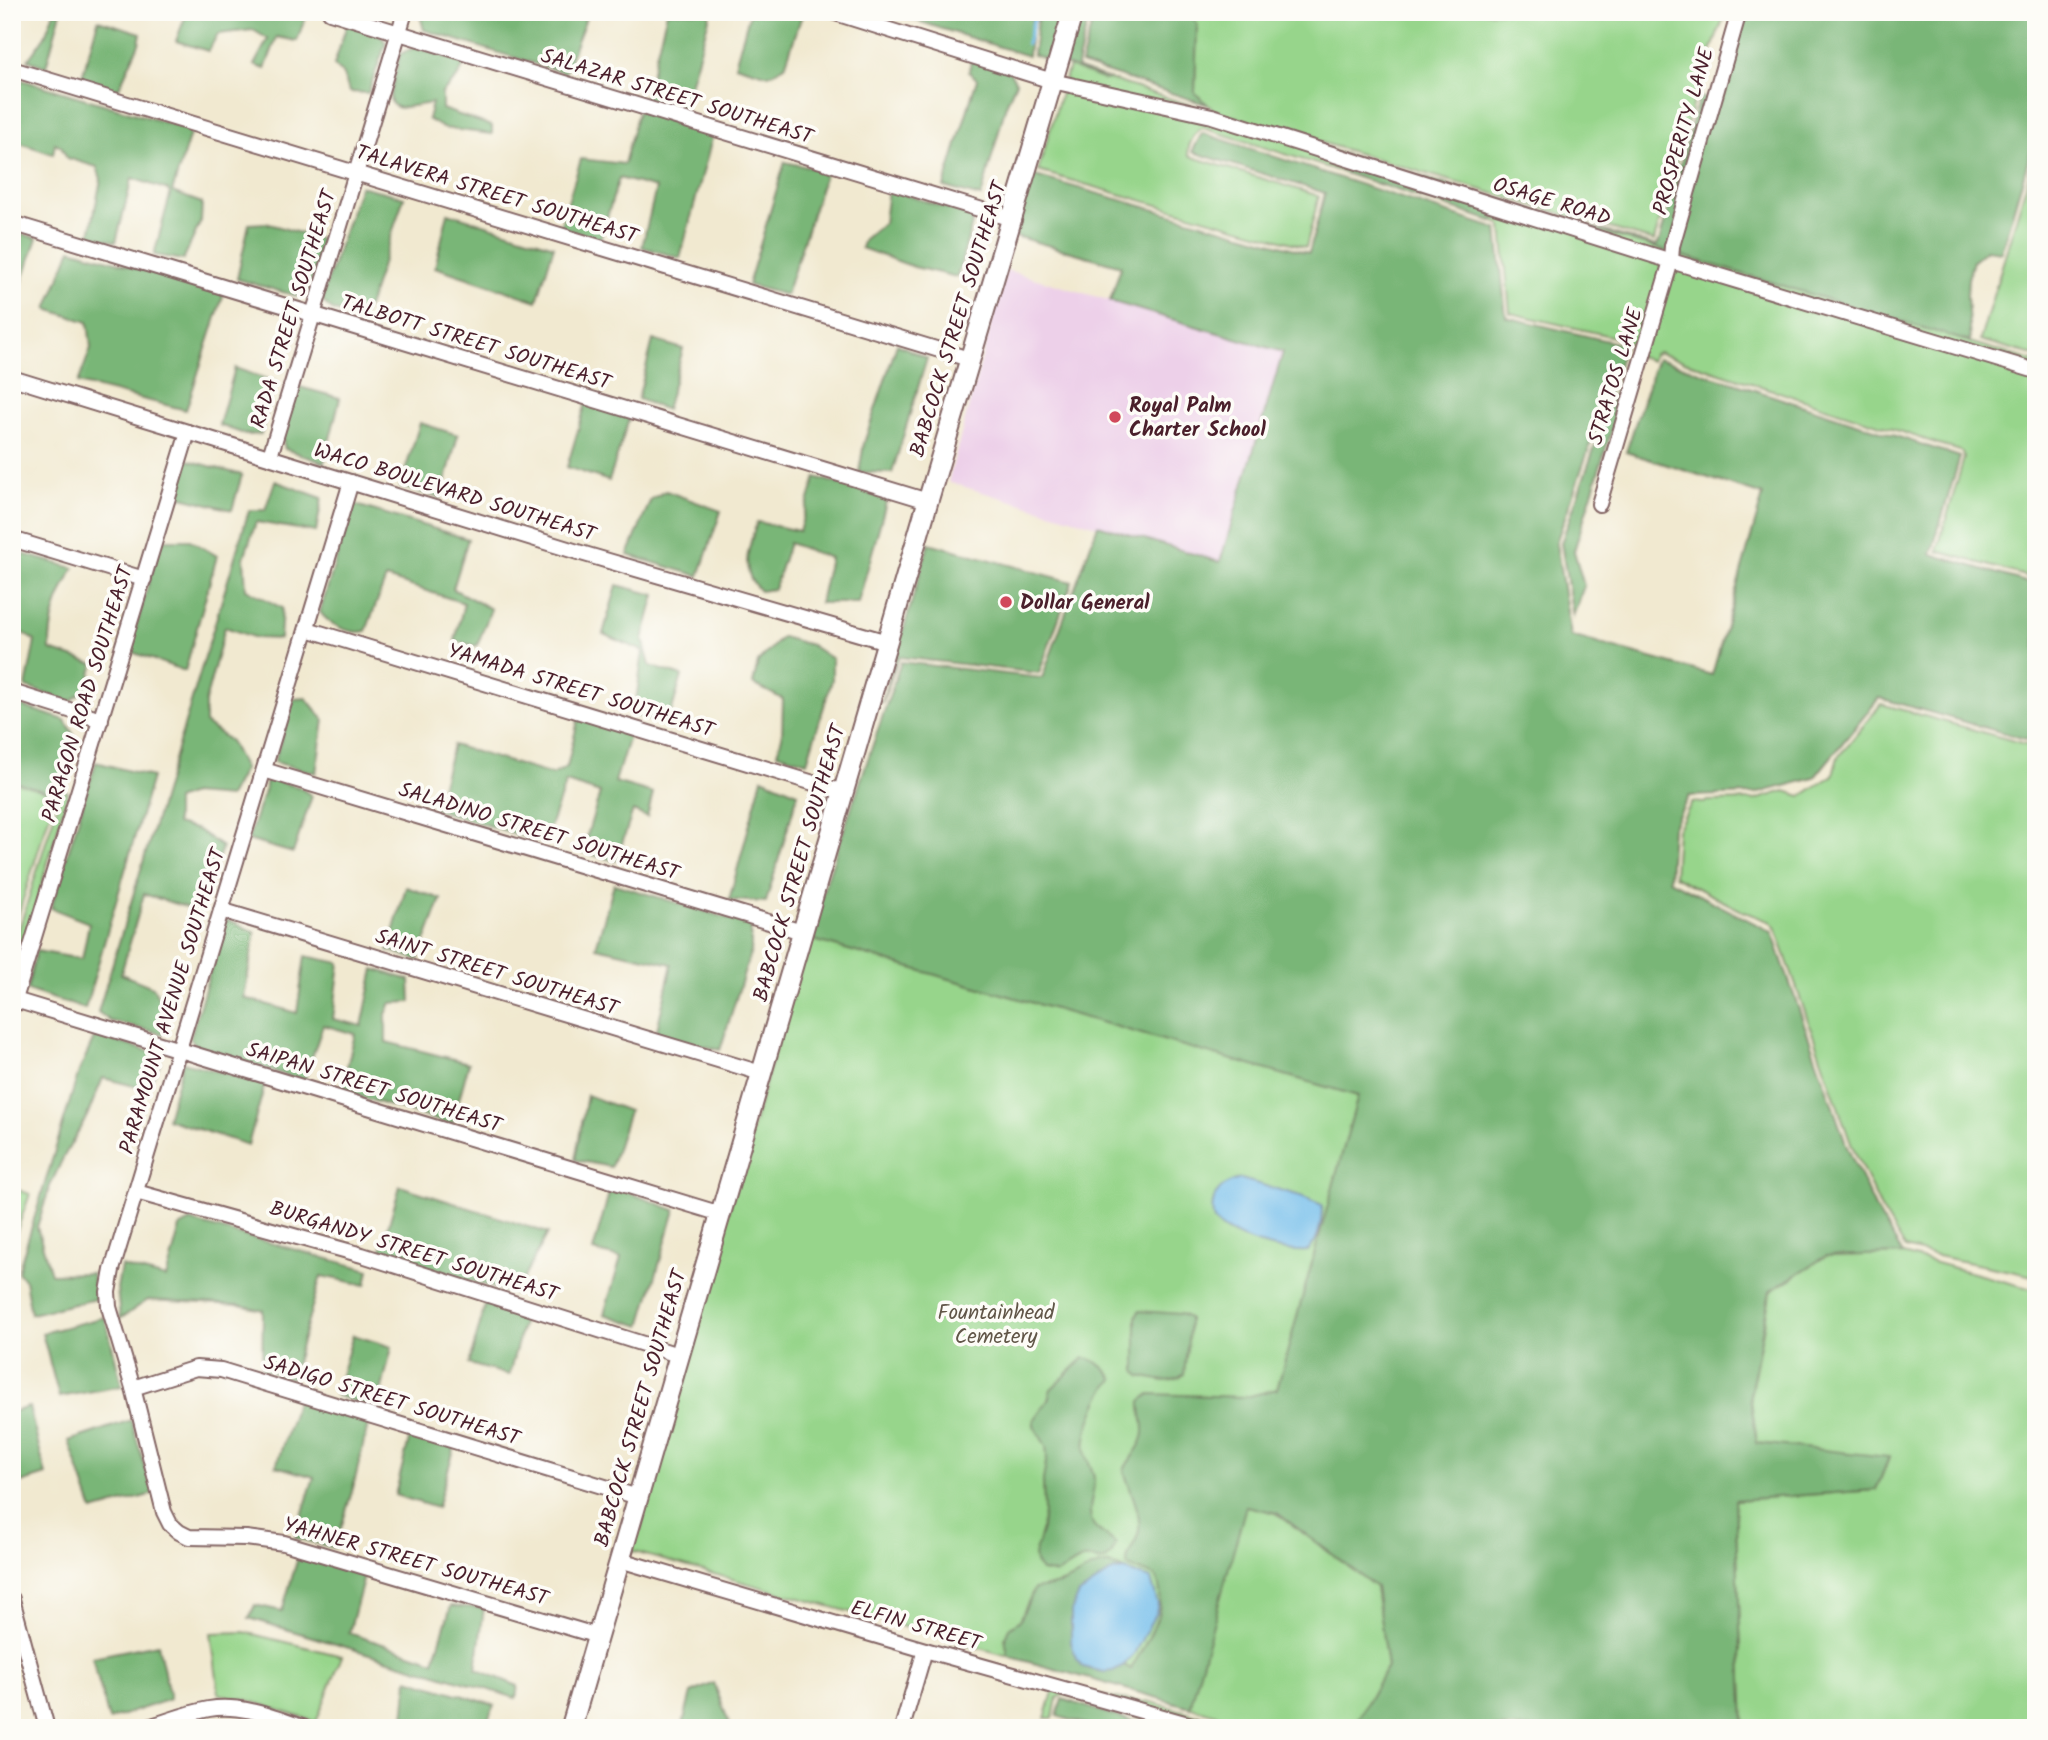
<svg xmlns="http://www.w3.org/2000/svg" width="2048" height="1740" font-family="Kalam,sans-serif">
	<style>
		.built { fill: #edd0e9 }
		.green { fill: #97d58b; stroke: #707a5b; stroke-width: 2 }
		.forest { fill: #79b677; stroke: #626a51; stroke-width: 2 }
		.water { fill: #72bdeb; stroke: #5e6e8b; stroke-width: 2 }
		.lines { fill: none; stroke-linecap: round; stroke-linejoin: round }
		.stream { stroke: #72bdeb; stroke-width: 3.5 }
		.minor-casing { stroke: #846665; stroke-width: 18 }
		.major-casing { stroke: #846665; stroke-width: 23 }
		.minor { stroke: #fff; stroke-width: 14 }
		.major { stroke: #fff; stroke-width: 19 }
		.poi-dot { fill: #d1495b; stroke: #fdfcf7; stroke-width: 2.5 }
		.labels { text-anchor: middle; stroke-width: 7; stroke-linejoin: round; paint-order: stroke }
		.street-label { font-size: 21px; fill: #4a1f2b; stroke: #fdfcf7 }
		.poi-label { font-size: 21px; font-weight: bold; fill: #4a1f2b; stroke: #fdfcf7; text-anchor: start }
		.park-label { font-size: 21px; fill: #615648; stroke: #fdfcf7 }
	</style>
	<rect width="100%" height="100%" fill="#fdfcf7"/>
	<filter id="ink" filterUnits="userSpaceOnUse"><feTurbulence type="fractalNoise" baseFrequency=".0143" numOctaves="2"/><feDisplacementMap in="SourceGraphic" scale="14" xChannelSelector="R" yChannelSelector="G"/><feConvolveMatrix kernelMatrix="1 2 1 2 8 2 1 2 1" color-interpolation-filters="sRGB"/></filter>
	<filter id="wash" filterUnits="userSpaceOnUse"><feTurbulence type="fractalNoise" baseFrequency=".00686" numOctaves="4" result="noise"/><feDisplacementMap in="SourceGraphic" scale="28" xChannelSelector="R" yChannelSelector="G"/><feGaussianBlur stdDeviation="1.57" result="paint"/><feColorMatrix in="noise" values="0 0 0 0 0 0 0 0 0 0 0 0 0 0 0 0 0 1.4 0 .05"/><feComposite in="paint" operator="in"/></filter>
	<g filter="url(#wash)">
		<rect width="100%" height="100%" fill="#f1e9d0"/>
		<polygon class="built" points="1006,270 1284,352 1220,562 948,482"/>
		<g class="green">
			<polygon points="1191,12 1726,12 1697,88 1654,241 1215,111 1195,93 1197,24"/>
			<path d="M1069 66 1104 80 1109 79 1343 154 1341 172 1203 128C1195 130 1186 148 1189 156L1319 196 1306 247 1038 171Z"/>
			<polygon points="2036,151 2036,356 1980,340"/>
			<polygon points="1520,212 1537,212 2036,362 2036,579 1937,551 1964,458 1963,452 1659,353 1654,354 1651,361 1628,352 1630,345 1627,340 1510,313 1502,228 1500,224 1491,221 1500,216"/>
			<path d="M1881 704 2036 747V1277C1992 1266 1948 1260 1905 1248L1879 1205 1851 1144 1776 929 1771 922 1742 911 1674 876 1677 830 1692 802 1704 803 1707 801 1755 800 1785 791 1801 796 1833 775 1838 757Z"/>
			<polygon points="12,781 56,794 12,935"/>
			<polygon points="62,790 68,792 12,988 12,952"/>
			<polygon points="807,938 1358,1096 1246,1505 1276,1513 1376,1587 1387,1667 1353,1728 1234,1728 1227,1717 631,1551"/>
			<polygon points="12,1188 30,1194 12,1244"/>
			<polygon points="1903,1254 2036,1290 2036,1728 1744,1728 1735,1500 1876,1490 1889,1458 1757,1443 1750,1395 1771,1291 1826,1256"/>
			<polygon points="244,1632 342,1656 316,1722 248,1700 219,1694 211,1633"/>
			<polygon points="1054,1689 1142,1702 1148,1701 1224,1722 1228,1728 1171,1728 1064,1694 1057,1698 1053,1718 1045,1718"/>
		</g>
		<g class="forest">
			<polygon points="54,12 61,12 46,67 28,60 45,36"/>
			<polygon points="187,12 305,12 307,13 297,41 277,37 265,69 254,65 268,39 253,30 218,34 208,51 176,41"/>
			<polygon points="419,12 580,12 587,15 565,73 424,30"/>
			<polygon points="667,12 711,12 683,110 645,98"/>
			<polygon points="750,12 803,12 785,66 769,75 735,65"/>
			<polygon points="889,12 1033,12 1028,56"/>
			<polygon points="1038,12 1067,12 1052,61 1033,55"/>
			<polygon points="1079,12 1090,12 1077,66 1079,69 1109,79 1104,80 1063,64"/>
			<polygon points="1095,12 1191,12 1197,24 1195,93 1208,105 1081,64"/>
			<polygon points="1747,12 2036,12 2036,134 2001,252 1986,250 1973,261 1968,279 1967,296 1970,342 1537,212 1500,216 1491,221 1341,172 1343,154 1656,246 1659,242 1699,97 1720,102"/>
			<polygon points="98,20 141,33 139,44 117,92 81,80"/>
			<polygon points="347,24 380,35 386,43 368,93 349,92 344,75 334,65"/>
			<polygon points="415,47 465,63 457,78 442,93 442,109 492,126 492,134 443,128 428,119 432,103 399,108 392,104 390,98 400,54"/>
			<polygon points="971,60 1009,71 1016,82 1006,105 981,197 944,187 977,79 969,72"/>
			<polygon points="12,77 184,128 190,134 172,192 202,203 201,221 183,260 154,255 170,195 168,190 132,178 116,242 90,235 101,179 97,167 67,158 61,146 55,143 53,154 20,143 15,160 12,159"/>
			<polygon points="638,111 713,135 680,258 642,247 656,188 619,178 600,240 560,227 581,159 624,164"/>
			<path d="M1202 133 1497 229 1506 317 1625 345 1556 543 1571 636 1712 675 1763 495 1626 452 1657 358 1960 457 1931 554 2036 585V742L1879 698 1814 778 1755 794 1689 796 1672 828 1669 880 1772 932 1847 1147 1875 1208 1903 1254 1826 1256 1770 1291 1750 1395 1757 1443 1889 1457 1876 1490 1735 1500 1744 1728H1353L1387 1667 1376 1587 1277 1513 1246 1506 1190 1707 1008 1656 1005 1637 1009 1628 1020 1620 1034 1589C1043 1588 1053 1586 1062 1583 1089 1574 1092 1556 1125 1570L1113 1571 1073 1634C1071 1642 1072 1644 1074 1651 1081 1673 1106 1676 1124 1665L1131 1669C1146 1641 1172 1608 1155 1576L1127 1566C1126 1551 1137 1544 1139 1530 1141 1509 1129 1490 1124 1470 1129 1458 1145 1444 1144 1430 1144 1419 1140 1412 1141 1401L1150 1394 1246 1397 1277 1389 1358 1096 807 938 901 662 1042 678 1098 525 1220 562 1283 352 1110 301 1121 266 1015 236 1032 175 1309 253 1325 193 1192 152Z"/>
			<polygon points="785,162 826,171 786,295 748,285"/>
			<polygon points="360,186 404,197 369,304 359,320 332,310 321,300"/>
			<polygon points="888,189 974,217 957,277 914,267 861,248 864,239 884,223"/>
			<polygon points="448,213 554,246 537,301 435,267"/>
			<polygon points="266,223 320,239 324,251 306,295 300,297 237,279 249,224"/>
			<polygon points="12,231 37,238 12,312"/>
			<polygon points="71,249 224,293 186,410 78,383 91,348 88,322 47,309"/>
			<polygon points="653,340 683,349 666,410 638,399"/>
			<polygon points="897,344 927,358 892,473 859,472 864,443"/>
			<polygon points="1628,352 1635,354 1574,551 1584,586 1573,616 1561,543"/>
			<polygon points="235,368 275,382 261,434 247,435 219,425"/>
			<polygon points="296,386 340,398 324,463 285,449 281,433"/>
			<polygon points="586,403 630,416 609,481 567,467"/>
			<polygon points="420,423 458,435 441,498 400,487"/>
			<polygon points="184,459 242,475 232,510 174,495"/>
			<path d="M816 477 887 499 858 603H820L830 558 789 543 774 589 760 591C738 569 749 548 757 522L799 531Z"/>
			<polygon points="275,481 322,498 316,532 256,522 244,558 246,589 282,608 280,639 256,638 225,627 205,702 205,723 230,741 244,769 229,797 192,794 176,800 176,824 198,830 222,847 201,912 144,894 121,974 153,987 166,1012 163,1034 110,1021 98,1012 249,510 265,510"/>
			<polygon points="666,491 721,511 699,576 628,555 651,499"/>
			<path d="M353 504 468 539 453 589 491 609 477 646 455 641 464 603 386 578 366 631C351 635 329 625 320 612Z"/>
			<polygon points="161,540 190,540 217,556 185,671 129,651"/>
			<polygon points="929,543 1072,582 1039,673 900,657 897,661 882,703"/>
			<path d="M12 551 74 568C59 594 49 620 50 650L94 664 87 688 70 702 26 687 35 641 12 626Z"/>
			<polygon points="617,585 655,595 643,639 650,666 682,676 667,726 634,715 643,651 603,634"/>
			<polygon points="782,637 811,645 832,659 832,680 807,762 777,753 782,737 783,699 753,684 758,662"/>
			<polygon points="306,698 324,720 316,773 274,762 294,699"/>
			<polygon points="12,703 65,720 75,737 56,794 12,781"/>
			<polygon points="579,716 631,730 615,782 653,793 647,817 633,811 616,861 582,852 600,793 566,782 544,843 435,809 453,745 552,775 567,767"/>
			<polygon points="96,762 152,777 85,1009 27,990 36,951 82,959 89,923 51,908"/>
			<polygon points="762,778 798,793 766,902 729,900"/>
			<polygon points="268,779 299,787 312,796 293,853 248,840"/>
			<polygon points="614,884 751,925 751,951 720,1050 656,1034 672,964 596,947"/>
			<polygon points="406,887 441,899 418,960 388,950"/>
			<polygon points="226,919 255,932 244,998 297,1013 305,956 340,963 333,1019 362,1026 374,969 410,980 411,1002 391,1003 386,1014 386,1042 469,1063 452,1125 341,1091 355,1034 323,1025 304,1081 198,1048 190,1038"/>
			<polygon points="95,1036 149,1051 161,1062 146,1089 103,1078 87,1116 63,1158 50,1186 37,1227 51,1274 92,1273 96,1299 31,1314 25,1281 18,1272 79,1071"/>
			<polygon points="183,1062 265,1084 248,1145 167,1119"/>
			<polygon points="587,1095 629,1111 611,1167 575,1160"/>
			<polygon points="400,1186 548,1233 515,1294 380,1254"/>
			<polygon points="611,1186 675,1210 641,1326 604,1314 621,1258 593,1251"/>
			<polygon points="190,1221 369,1270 366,1285 321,1276 291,1379 262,1369 263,1310 239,1305 148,1300 120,1319 117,1288 121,1266 166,1278 180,1227"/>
			<polygon points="486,1302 525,1315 509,1375 469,1364"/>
			<path d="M1139 1311 1181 1314 1189 1318V1331L1184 1374C1172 1386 1155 1379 1140 1376L1136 1371V1317Z"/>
			<polygon points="105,1317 122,1386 59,1397 42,1333"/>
			<polygon points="353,1335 392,1347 377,1409 335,1395"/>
			<path d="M1084 1358C1096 1359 1108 1370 1114 1380 1099 1390 1082 1436 1086 1454 1088 1463 1094 1470 1094 1480 1095 1495 1084 1513 1095 1527 1100 1533 1109 1536 1116 1544 1106 1571 1100 1556 1083 1559 1075 1561 1065 1570 1057 1574L1041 1571 1035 1563 1034 1555 1042 1529 1044 1511 1043 1480 1047 1456 1046 1446 1034 1426V1420L1048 1400 1051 1389Z"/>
			<polygon points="298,1398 369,1420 353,1488 335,1548 295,1538 314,1477 276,1466"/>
			<polygon points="29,1407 46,1475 12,1486 12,1412"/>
			<polygon points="131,1420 153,1494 93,1511 69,1441"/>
			<polygon points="411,1432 455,1446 437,1508 395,1495"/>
			<polygon points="299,1554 365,1573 349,1633 434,1661 451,1606 484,1608 476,1669 518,1686 516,1698 249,1618 255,1605 282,1611"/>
			<polygon points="158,1644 170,1699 109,1720 92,1657"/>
			<polygon points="408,1679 494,1705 485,1728 403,1728"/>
			<polygon points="714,1683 731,1728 682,1728 691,1693"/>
			<polygon points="1062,1699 1154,1728 1099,1728 1057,1716"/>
		</g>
		<g class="water">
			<path d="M1241 1179 1301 1196 1322 1205C1322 1221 1319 1240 1308 1251 1284 1253 1231 1239 1214 1221 1208 1199 1219 1183 1241 1179Z"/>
			<polygon points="1125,1570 1151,1579 1158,1604 1156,1613 1134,1654 1124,1665 1113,1671 1104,1672 1083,1667 1076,1659 1071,1642 1071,1611 1079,1594 1113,1571"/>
		</g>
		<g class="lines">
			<polyline class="stream" points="1027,44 1036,12"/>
		</g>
	</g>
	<g filter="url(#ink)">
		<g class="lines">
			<g class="minor-casing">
				<g id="minor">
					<polyline points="330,12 1012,219"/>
					<polyline points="832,12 1052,81 1212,116 1671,261 2036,371"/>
					<polyline points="12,69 969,359"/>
					<polyline points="12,223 928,501"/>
					<polyline points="12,378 581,553 887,642"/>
					<polyline points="270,456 405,12"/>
					<polyline points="351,482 112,1270 108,1292 109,1307 133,1388 164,1512 170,1524 179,1532 189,1537 246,1538 284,1543 598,1636"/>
					<polyline points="1599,504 1671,261 1672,246 1739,12"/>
					<polyline points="12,539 144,579"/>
					<polyline points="307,629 843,792"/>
					<polyline points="12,692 101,720"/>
					<polyline points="264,770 802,932"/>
					<polyline points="221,910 761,1073"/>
					<polyline points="15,1000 721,1214"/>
					<polyline points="13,1006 188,432"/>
					<polyline points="136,1192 362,1255 678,1355"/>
					<polyline points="133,1388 196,1368 221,1370 638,1497"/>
					<polyline points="620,1560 925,1650 1202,1728"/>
					<polyline points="12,1599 47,1728"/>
					<path d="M145 1728C166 1722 187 1713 209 1709 241 1703 275 1718 305 1728"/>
					<polyline points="902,1728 925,1650"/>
				</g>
			</g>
			<g class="major-casing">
				<polyline id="major" points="571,1728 928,501 1073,12"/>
			</g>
			<use href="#minor" class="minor"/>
			<use href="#major" class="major"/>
		</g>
	</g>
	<g class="poi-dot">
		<circle cx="1115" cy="417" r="7"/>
		<circle cx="1006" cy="602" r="7"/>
	</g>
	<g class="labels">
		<g class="street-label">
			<text transform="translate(677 96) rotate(17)" y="7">SALAZAR STREET SOUTHEAST</text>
			<text transform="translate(1683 131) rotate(-74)" y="7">PROSPERITY LANE</text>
			<text transform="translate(497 194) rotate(17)" y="7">TALAVERA STREET SOUTHEAST</text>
			<text transform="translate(1552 201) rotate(17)" y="7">OSAGE ROAD</text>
			<text transform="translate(293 309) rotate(-73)" y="7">RADA STREET SOUTHEAST</text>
			<text transform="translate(958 319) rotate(-73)" y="7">BABCOCK STREET SOUTHEAST</text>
			<text transform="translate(476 342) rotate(17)" y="7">TALBOTT STREET SOUTHEAST</text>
			<text transform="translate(1615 376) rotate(-73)" y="7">STRATOS LANE</text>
			<text transform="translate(455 492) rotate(17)" y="7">WACO BOULEVARD SOUTHEAST</text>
			<text transform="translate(581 690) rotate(17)" y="7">YAMADA STREET SOUTHEAST</text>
			<text transform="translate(87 694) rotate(-73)" y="7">PARAGON ROAD SOUTHEAST</text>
			<text transform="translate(539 831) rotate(17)" y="7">SALADINO STREET SOUTHEAST</text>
			<text transform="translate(799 863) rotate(-74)" y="7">BABCOCK STREET SOUTHEAST</text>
			<text transform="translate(497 972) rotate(17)" y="7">SAINT STREET SOUTHEAST</text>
			<text transform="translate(172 1001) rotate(-73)" y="7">PARAMOUNT AVENUE SOUTHEAST</text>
			<text transform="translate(374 1087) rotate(17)" y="7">SAIPAN STREET SOUTHEAST</text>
			<text transform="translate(414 1251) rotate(17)" y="7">BURGANDY STREET SOUTHEAST</text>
			<text transform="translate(392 1400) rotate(17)" y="7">SADIGO STREET SOUTHEAST</text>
			<text transform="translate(640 1408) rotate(-74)" y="7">BABCOCK STREET SOUTHEAST</text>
			<text transform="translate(416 1561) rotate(16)" y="7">YAHNER STREET SOUTHEAST</text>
			<text transform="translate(916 1625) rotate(16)" y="7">ELFIN STREET</text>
		</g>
		<g class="poi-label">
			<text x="1129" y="412">Royal Palm<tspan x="1129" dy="24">Charter School</tspan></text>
			<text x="1020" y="609">Dollar General</text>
		</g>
		<g class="park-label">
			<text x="996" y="1319">Fountainhead<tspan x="996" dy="24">Cemetery</tspan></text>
		</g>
	</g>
	<rect width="2048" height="1740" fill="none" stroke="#fdfcf7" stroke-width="42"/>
</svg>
